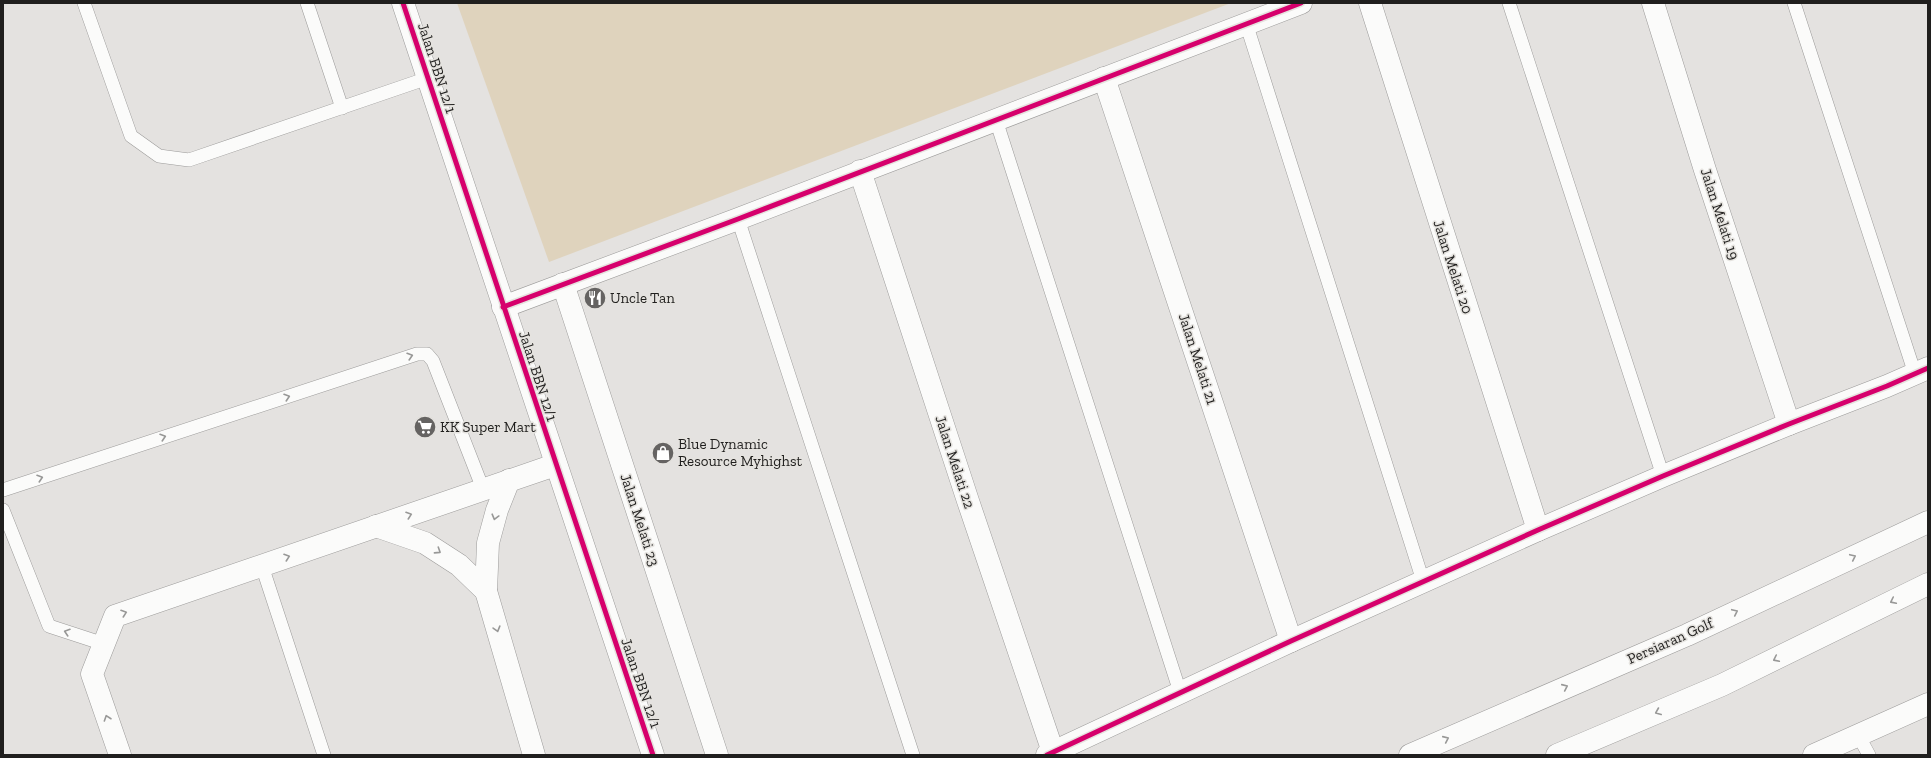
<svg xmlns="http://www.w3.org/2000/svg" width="1931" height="758" font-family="'Zilla Slab',serif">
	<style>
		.green { fill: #dfd3bd }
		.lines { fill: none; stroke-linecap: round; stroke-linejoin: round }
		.lane-casing { stroke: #9c9b9a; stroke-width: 14 }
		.street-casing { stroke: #9c9b9a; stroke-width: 23 }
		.secondary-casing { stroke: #9c9b9a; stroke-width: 23 }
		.lane { stroke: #fbfbfa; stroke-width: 13 }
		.street { stroke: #fbfbfa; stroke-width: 22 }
		.secondary { stroke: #fbfbfa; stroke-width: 22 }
		.cycleway-casing { stroke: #e5e3df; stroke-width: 8 }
		.cycleway { stroke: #d6006c; stroke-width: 5 }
		.oneway { stroke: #989897 }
		.labels { text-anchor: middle; stroke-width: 3; stroke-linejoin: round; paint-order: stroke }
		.street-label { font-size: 15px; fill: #201f1e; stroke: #e5e3df }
		.poi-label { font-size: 15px; fill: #201f1e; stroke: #e5e3df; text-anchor: start }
	</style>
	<rect width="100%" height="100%" fill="#e4e2e0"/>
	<polygon class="green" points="457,3 1231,3 549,262"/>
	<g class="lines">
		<g class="lane-casing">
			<g id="lane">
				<polyline points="84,3 131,136 159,156 189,160 428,78"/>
				<polyline points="307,3 342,108"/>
				<polyline points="1509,3 1663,476"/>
				<polyline points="1794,3 1915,374"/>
				<polyline points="1246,23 1423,581"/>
				<polyline points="996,120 1180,692"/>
				<polyline points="738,219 913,755"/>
				<polyline points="3,490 417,354 427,354 433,361 483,489"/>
				<polyline points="3,510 49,626 104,644"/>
				<polyline points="262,566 324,755"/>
				<polyline points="1858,735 1869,755"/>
			</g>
		</g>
		<g class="street-casing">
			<g id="street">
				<polyline points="1370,3 1538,530"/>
				<polyline points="1653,3 1705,170 1789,424"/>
				<polyline points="1104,78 1291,641"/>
				<polyline points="860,171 968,501 1053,752"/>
				<polyline points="563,284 717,755"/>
				<polyline points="503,307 738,219 1301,3"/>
				<polyline points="509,480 497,510 488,543 486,591 534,755"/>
				<polyline points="376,526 425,543 459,565 486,591"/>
				<polyline points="120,755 92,674 115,616 555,465"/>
				<polyline points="1047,755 1291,641 1538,530 1663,476 1789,424 1887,386 1928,368"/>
				<polyline points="1814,755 1928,704"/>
			</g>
		</g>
		<g class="secondary-casing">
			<g id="secondary">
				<polyline points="403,3 653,755"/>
				<polyline points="1410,755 1687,635 1928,522"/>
				<polyline points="1557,755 1722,685 1928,584"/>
			</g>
		</g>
		<use href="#lane" class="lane"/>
		<use href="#street" class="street"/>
		<use href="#secondary" class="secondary"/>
		<g class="cycleway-casing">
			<g id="cycleway">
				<polyline points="403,3 653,755"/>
				<polyline points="503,307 738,219 1301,3"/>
				<polyline points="1047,755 1291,641 1538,530 1663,476 1789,424 1887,386 1928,368"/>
			</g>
		</g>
		<use href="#cycleway" class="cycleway"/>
	</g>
	<defs><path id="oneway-chevron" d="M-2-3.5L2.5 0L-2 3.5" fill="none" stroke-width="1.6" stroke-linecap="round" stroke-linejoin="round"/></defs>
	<g class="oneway">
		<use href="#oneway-chevron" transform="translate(410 356) rotate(-17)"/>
		<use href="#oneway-chevron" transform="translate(287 397) rotate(-18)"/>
		<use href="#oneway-chevron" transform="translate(163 437) rotate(-18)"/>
		<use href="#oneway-chevron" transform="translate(40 478) rotate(-18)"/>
		<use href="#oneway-chevron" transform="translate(409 515) rotate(-19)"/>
		<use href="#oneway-chevron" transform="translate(495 517) rotate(105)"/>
		<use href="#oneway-chevron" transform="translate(438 551) rotate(33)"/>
		<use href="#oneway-chevron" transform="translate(287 557) rotate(-19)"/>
		<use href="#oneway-chevron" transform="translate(1853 557) rotate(-25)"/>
		<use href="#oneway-chevron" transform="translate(1893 601) rotate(154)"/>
		<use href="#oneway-chevron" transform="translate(1735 612) rotate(-25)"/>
		<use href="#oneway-chevron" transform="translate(124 613) rotate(-19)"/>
		<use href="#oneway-chevron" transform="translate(497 629) rotate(74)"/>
		<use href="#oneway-chevron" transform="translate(67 632) rotate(-162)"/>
		<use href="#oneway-chevron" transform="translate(1776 659) rotate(154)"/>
		<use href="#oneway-chevron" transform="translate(1565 687) rotate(-24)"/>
		<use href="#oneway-chevron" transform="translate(1658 712) rotate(157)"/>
		<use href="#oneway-chevron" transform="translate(107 718) rotate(-109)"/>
		<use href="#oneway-chevron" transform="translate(1446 739) rotate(-24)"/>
	</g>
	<defs>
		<g id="restaurant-disc" transform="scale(1.15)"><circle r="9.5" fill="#656362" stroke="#e5e3df"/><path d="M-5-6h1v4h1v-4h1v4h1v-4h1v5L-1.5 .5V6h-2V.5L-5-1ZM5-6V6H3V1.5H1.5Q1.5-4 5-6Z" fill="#fff"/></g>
		<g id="supermarket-disc" transform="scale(1.15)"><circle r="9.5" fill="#656362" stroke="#e5e3df"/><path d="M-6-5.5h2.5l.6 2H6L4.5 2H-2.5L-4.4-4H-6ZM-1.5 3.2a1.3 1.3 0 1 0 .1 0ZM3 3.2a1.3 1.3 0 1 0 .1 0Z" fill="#fff"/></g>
		<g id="shop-disc" transform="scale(1.15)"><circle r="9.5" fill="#656362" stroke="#e5e3df"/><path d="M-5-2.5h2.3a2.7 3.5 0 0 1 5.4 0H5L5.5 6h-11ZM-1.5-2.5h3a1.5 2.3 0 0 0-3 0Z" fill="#fff"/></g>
	</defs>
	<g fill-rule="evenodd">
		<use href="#restaurant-disc" x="595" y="298"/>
		<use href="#supermarket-disc" x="425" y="427"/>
		<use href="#shop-disc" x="663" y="453"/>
	</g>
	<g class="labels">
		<g class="street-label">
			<text transform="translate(437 68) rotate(72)" y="5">Jalan BBN 12/1</text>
			<text transform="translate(1720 214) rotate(72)" y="5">Jalan Melati 19</text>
			<text transform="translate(1453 267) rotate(72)" y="5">Jalan Melati 20</text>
			<text transform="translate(1198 359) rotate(72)" y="5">Jalan Melati 21</text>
			<text transform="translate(538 376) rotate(72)" y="5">Jalan BBN 12/1</text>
			<text transform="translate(955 462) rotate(72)" y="5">Jalan Melati 22</text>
			<text transform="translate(640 520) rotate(72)" y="5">Jalan Melati 23</text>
			<text transform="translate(1670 641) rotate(-24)" y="5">Persiaran Golf</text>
			<text transform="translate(641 683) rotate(71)" y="5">Jalan BBN 12/1</text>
		</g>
		<g class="poi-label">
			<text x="610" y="303">Uncle Tan</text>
			<text x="440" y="432">KK Super Mart</text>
			<text x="678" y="449">Blue Dynamic<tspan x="678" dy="17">Resource Myhighst</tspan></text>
		</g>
	</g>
	<rect width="1931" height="758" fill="none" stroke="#201f1e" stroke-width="8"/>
</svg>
